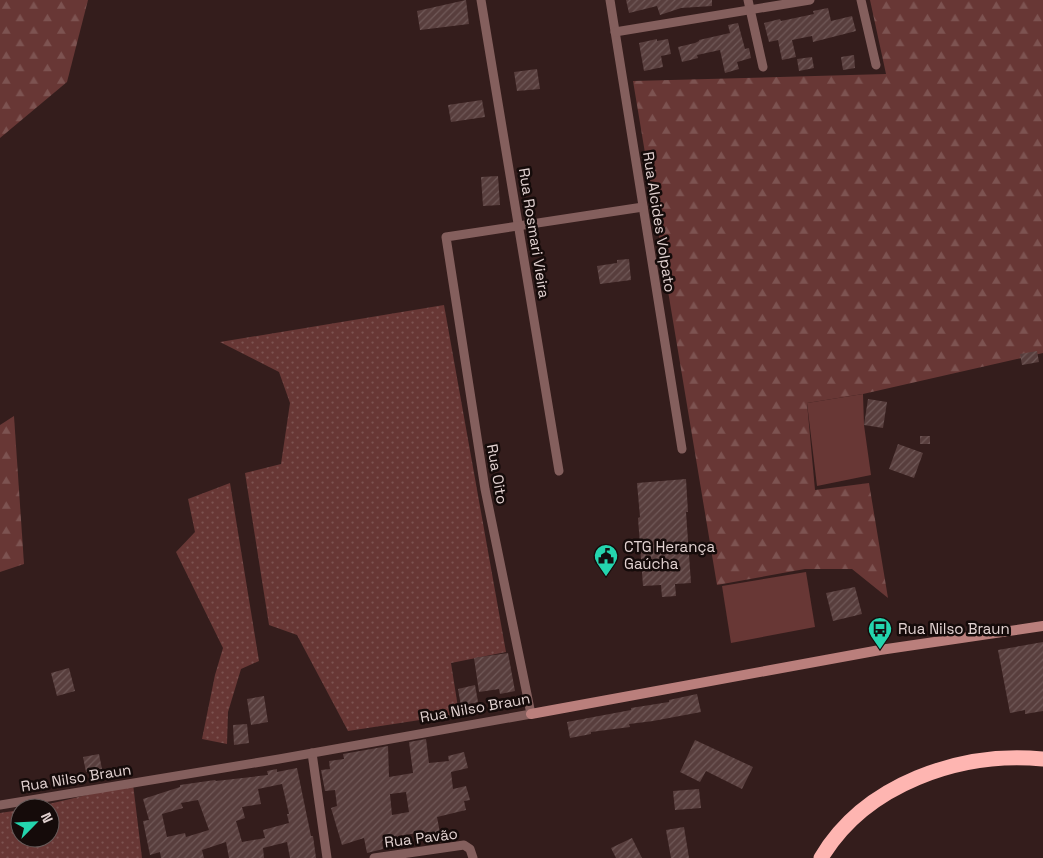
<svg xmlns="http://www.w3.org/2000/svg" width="1043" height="858" font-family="'Space Grotesk',sans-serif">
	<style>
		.grass { fill: url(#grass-dots) }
		.forest { fill: url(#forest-firs) }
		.pitch { fill: #683735 }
		.building { fill: url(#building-hatch); fill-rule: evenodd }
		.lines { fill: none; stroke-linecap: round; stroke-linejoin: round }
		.street { stroke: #845f5d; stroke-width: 9 }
		.secondary { stroke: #ba7f7c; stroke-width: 10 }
		.highway { stroke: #feb5b1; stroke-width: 15 }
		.labels { text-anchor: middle; stroke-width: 5; stroke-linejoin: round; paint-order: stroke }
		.street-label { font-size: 15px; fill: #e2d2d1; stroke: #150b0a }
		.poi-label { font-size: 15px; fill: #e2d2d1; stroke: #150b0a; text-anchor: start }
	</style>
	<defs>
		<pattern id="grass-dots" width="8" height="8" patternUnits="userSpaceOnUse" patternTransform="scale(1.25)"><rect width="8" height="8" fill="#683735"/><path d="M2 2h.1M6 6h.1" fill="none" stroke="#7d5351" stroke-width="1.8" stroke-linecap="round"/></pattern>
		<pattern id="forest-firs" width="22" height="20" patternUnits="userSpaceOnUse" patternTransform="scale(1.25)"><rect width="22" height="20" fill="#683735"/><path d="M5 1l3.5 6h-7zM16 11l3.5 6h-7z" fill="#7d5351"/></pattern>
		<pattern id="building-hatch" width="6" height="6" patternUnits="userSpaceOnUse" patternTransform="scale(1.25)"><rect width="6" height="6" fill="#583e3d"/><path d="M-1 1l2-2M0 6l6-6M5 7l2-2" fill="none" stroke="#705958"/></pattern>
	</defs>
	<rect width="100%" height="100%" fill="#341d1c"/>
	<g class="grass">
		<polygon points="444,305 506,652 451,663 459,714 348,731 297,635 269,625 245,473 281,464 290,403 279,372 220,342"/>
		<polygon points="230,483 259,661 241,669 228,712 227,744 202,739 215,675 223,648 176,552 195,532 188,499"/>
		<polygon points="133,784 142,858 0,858 0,813 20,810 20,838 50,838 50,808 32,808"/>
	</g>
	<g class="forest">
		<polygon points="0,0 88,0 67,82 0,138"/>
		<polygon points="870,0 1043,0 1043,353 863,394 807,403 815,490 869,483 888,598 852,569 805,569 717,585 633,81 886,74"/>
		<polygon points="14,416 24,564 0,572 0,425"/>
	</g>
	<g class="pitch">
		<polygon points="863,394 864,425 871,475 817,486 807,403"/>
		<polygon points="806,572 815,627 731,643 722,586"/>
	</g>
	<g class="building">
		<polygon points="466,0 469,24 420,30 417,11"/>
		<polygon points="626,0 712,0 712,6 681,8 660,15 657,6 629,13"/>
		<polygon points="828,8 831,21 852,16 856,31 813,42 812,36 792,40 796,57 782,60 778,40 769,42 764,23 780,19 781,21 814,14 813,11"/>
		<polygon points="738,23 745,49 749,48 751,58 737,62 739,69 725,73 720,50 697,55 698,58 682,62 678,47 695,43 699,41 699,40 730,33 728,25"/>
		<polygon points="657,39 657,41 668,39 671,54 661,56 663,67 644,71 639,43"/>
		<polygon points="854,55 855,68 843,70 841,57"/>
		<polygon points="812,57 814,68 799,71 797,59"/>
		<polygon points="537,69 540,89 517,91 514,72"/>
		<polygon points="482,100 485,117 451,122 448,105"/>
		<polygon points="498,176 500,205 483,206 481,177"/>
		<polygon points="629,259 631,280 600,284 597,266 617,263 617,260"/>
		<polygon points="1037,351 1039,362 1022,365 1020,354"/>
		<polygon points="868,399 887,402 883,428 864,425"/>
		<rect x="920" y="436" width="10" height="8"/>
		<polygon points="898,444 923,453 914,478 889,469"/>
		<polygon points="686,479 688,512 686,512 691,583 675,584 676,596 662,597 661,585 643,586 638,518 640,517 637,483"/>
		<polygon points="855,587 862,614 833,621 826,593"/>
		<polygon points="1043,642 1043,711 1025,714 1025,710 1010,713 998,650"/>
		<polygon points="508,653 515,691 500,694 499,689 479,692 474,658"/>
		<polygon points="69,668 75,691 57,696 51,673"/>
		<polygon points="475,685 478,702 461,706 458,689"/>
		<polygon points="697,694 701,712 653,721 629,724 630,727 591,732 591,734 570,738 567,722 631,710 631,708 669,702 669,700"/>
		<polygon points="264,696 268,722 251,725 247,699"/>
		<polygon points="247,724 249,743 234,745 233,725"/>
		<path d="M426 739 429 763 449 761 448 756 464 752 468 768 451 772 453 789 466 786 470 800 464 801 466 810 437 817 440 833 424 836V832L398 836V839L382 841 383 849 367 853 364 838 342 845 331 808 337 806 335 790 325 791 321 770 330 769 329 761 344 759 343 754 388 746 389 777 413 773 409 742ZM406 792 409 812 392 815 390 794Z"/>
		<polygon points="695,740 753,767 742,789 706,771 700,782 680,772"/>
		<polygon points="99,754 102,769 86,772 83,757"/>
		<path d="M297 768 311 836H313L316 858H290L287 842 263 848 264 858H229L226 842 202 850 204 858H161L160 852 150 855 143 821 149 820 143 799 180 787V785L215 780 216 781 268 775 267 771 277 769V772ZM282 784 289 814H287L289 823 263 830 265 838 242 842 236 821 245 818 242 807 261 804 258 789ZM198 800 209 830 186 837 185 833 167 837 162 814 183 808 181 803Z"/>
		<polygon points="699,789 701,808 675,810 673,791"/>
		<polygon points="684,827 689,858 671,858 666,830"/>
		<polygon points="632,838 642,858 616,858 611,848"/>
	</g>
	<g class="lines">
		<g class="street">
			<polyline points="481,0 559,471"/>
			<polyline points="610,0 682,449"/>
			<polyline points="748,0 763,67"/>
			<polyline points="861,0 876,65"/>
			<polyline points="615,32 810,0"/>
			<polyline points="312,753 327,858"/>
			<polyline points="0,805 279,759 531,714 485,489 446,237 643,207"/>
			<polyline points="374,858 464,845 470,849 473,858"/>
		</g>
		<polyline class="secondary" points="531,714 880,650 1043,626"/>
		<path class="highway" d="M821 858C865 784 960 751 1043 759"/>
	</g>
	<defs>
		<g id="civic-pin" transform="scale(1.25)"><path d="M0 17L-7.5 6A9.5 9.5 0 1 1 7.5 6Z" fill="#24d5ae" stroke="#150b0a"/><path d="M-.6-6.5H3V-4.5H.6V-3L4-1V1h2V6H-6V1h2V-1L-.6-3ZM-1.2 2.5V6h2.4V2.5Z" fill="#111"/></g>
		<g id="bus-pin" transform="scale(1.25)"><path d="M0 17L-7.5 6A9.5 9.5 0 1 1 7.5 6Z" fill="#24d5ae" stroke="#150b0a"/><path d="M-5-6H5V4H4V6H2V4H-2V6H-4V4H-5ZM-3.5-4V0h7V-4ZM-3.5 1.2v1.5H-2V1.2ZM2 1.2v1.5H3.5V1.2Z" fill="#111"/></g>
	</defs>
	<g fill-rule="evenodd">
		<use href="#civic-pin" x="606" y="556"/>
		<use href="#bus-pin" x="880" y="629"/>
	</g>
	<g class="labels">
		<g class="street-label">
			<text transform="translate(659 222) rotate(81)" y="5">Rua Alcides Volpato</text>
			<text transform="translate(534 233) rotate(81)" y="5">Rua Rosmari Vieira</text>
			<text transform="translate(497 474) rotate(80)" y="5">Rua Oito</text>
			<text transform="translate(475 708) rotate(-10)" y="5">Rua Nilso Braun</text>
			<text transform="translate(76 778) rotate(-9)" y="5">Rua Nilso Braun</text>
			<text transform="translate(421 838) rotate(-7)" y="5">Rua Pavão</text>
		</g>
		<g class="poi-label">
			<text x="624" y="552">CTG Herança<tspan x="624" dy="17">Gaúcha</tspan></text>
			<text x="898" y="634">Rua Nilso Braun</text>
		</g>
	</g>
	<g transform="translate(35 823) rotate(66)"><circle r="24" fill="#150b0a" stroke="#675b5a"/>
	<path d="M0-4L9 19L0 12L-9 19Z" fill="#24d5ae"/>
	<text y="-8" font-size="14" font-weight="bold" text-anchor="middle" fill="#e2d2d1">N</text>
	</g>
</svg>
